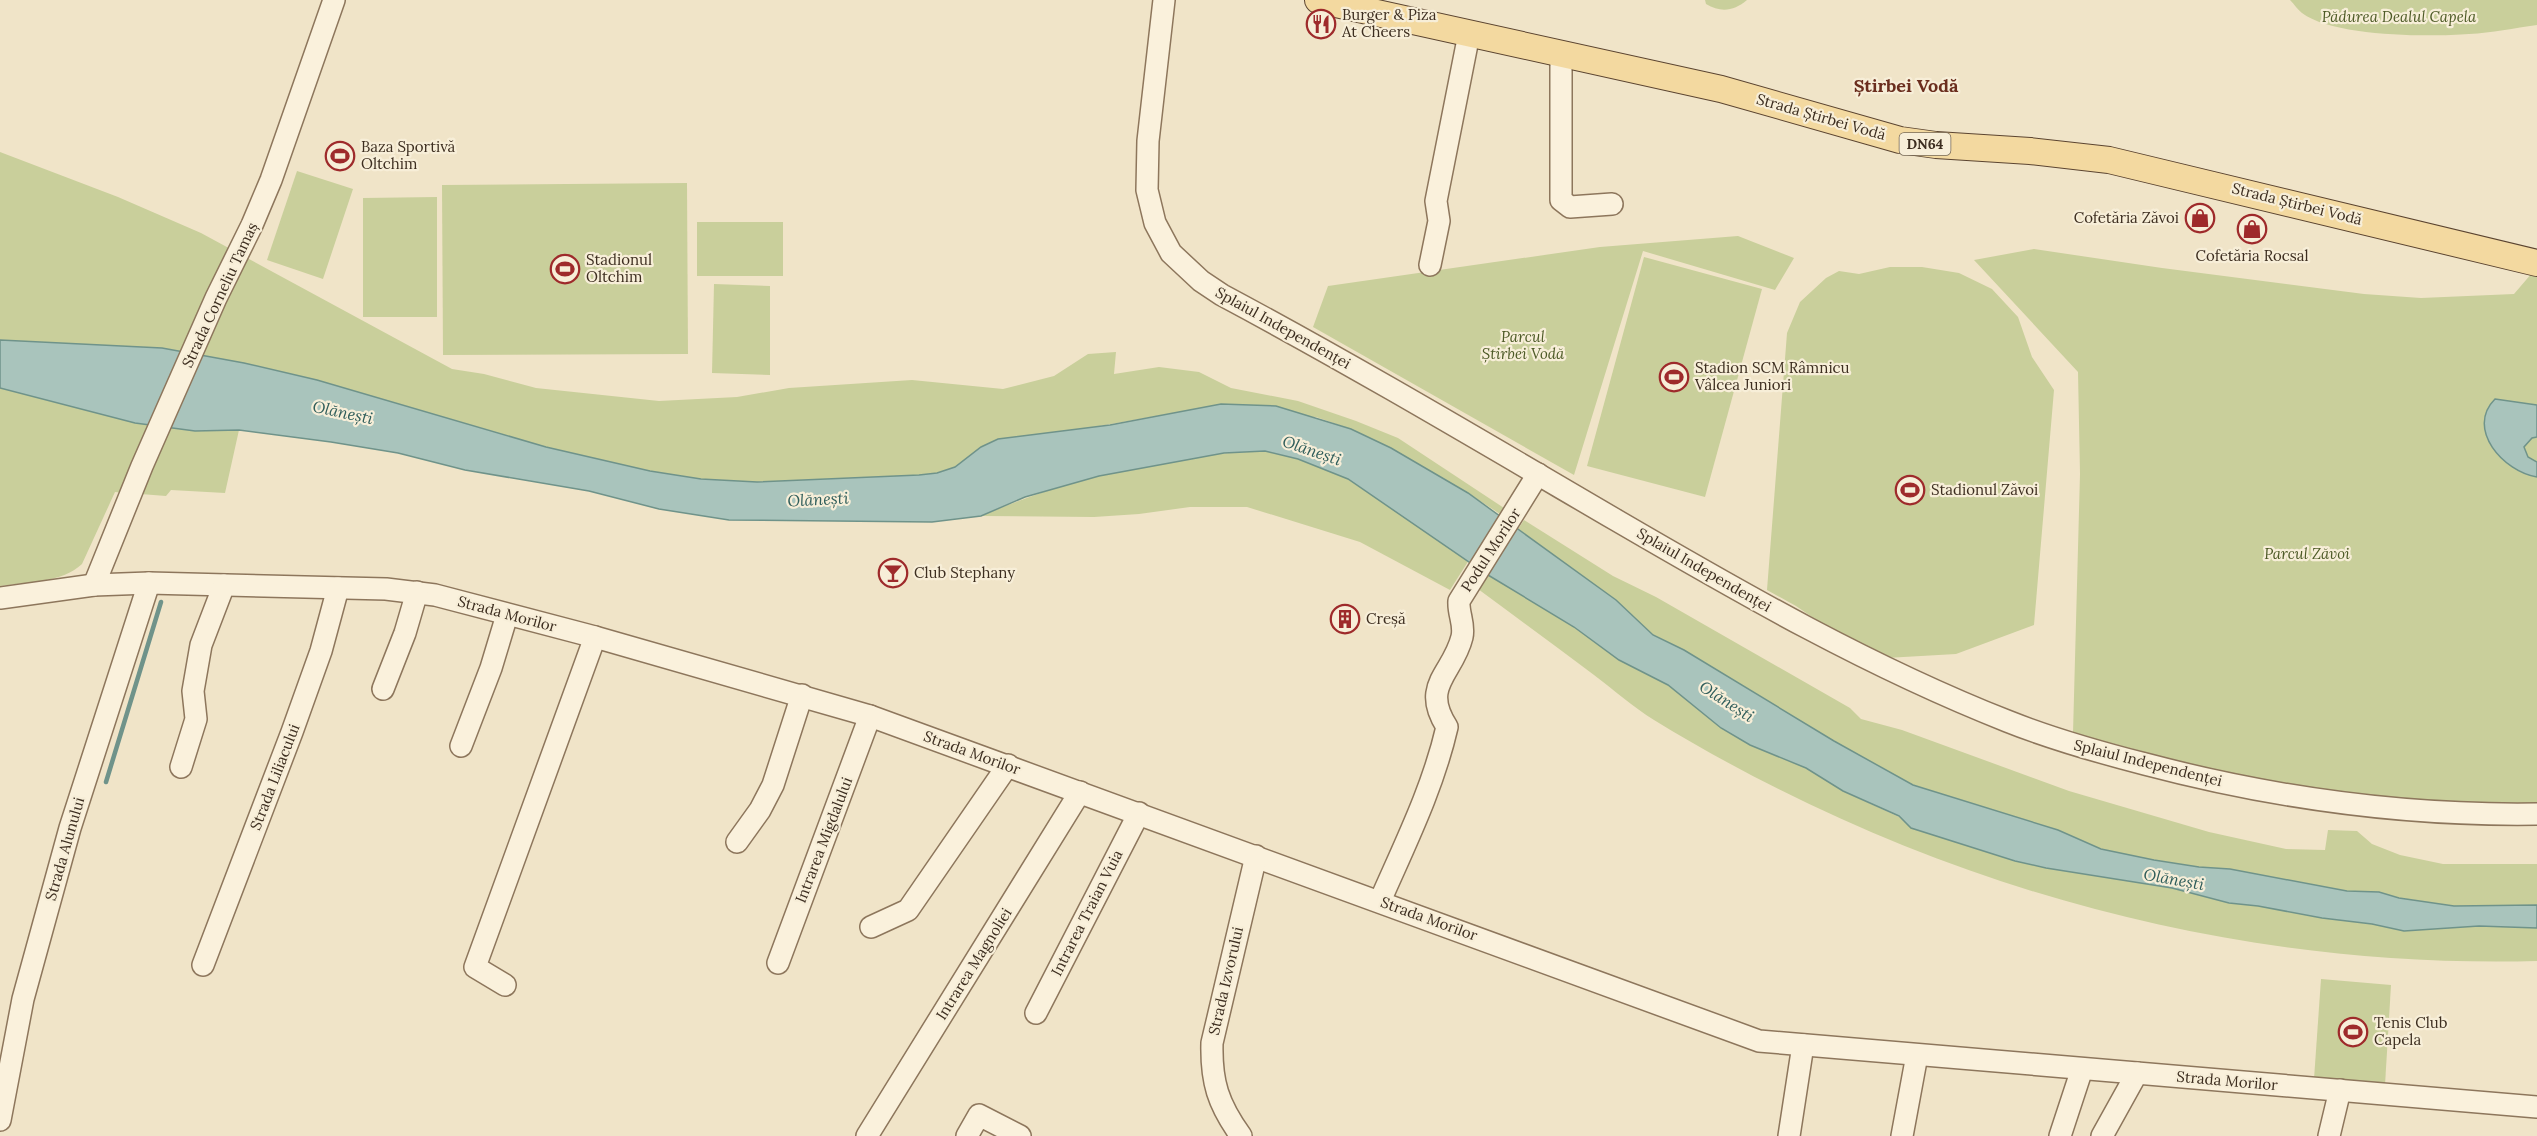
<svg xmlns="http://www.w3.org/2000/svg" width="2537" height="1136" font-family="Lora,serif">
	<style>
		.green { fill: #c9cf9b }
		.water { fill: #a9c4bc; stroke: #6f938a; stroke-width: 1.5 }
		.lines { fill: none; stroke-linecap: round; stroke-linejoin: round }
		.stream { stroke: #6f938a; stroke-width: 4.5 }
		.minor-casing { stroke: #8d765c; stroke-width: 24 }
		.major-casing { stroke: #5b4430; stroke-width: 28 }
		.minor { stroke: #faf1dc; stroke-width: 21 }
		.major { stroke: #f3d9a0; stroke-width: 26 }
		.labels { text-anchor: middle; stroke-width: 4.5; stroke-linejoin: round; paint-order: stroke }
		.shield { fill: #f7eed8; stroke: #756857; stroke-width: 1.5 }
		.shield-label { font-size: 14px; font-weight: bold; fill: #3d2e20 }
		.poi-label { font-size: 15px; fill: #3d2e20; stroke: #f7eed8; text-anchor: start }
		.park-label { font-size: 15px; font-style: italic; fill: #4d5a26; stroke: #f7eed8 }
		.street-label { font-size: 15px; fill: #3d2e20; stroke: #f7eed8 }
		.water-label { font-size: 16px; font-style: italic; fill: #2f5d5a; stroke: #f7eed8 }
		.quarter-label { font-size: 18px; font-weight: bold; fill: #6b2e1e; stroke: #f7eed8 }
	</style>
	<rect width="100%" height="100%" fill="#f0e4c8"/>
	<g class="green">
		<path d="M1705 0H1747C1734 11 1721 13 1706 4Z"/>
		<path d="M2290 0H2537V25C2514 28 2492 33 2469 34 2429 37 2334 37 2302 13 2298 10 2294 4 2290 0Z"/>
		<polygon points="0,152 118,197 201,233 452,369 484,374 536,388 659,401 737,397 789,388 912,380 1003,389 1054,376 1088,354 1116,352 1114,374 1159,367 1199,372 1231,388 1298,401 1356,421 1398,438 1504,508 1500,514 1468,493 1391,448 1351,429 1316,417 1179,412 981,447 955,467 937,473 919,475 757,482 701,479 650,471 546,447 317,380 244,363 162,348 0,340"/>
		<polygon points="297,171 353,189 323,279 267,260"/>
		<polygon points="687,183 688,354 443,355 442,185"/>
		<polygon points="437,197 437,317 363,317 363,198"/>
		<rect x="697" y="222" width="86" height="54"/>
		<polygon points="1738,236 1794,258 1775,290 1643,251 1574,475 1313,327 1328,286 1600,247"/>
		<polygon points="2034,249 2162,268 2364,294 2421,298 2514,294 2532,273 2537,274 2537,807 2346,799 2209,769 2073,733 2080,474 2078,372 1974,260"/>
		<polygon points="1644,257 1762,289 1705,497 1587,466"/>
		<polygon points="1890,267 1922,267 1959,273 1992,289 2018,317 2032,357 2054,390 2034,625 1956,654 1886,658 1828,628 1796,606 1767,590 1787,333 1800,302 1826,278 1839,271 1859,274"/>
		<polygon points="714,284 770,286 770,375 712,373"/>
		<path d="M0 388 135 423 195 431 239 430 225 493 171 490 166 496 115 492 82 564C62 583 26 582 0 586Z"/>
		<path d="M1265 451 1298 459 1348 479 1469 560 1450 590 1360 542 1247 507H1190L1139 514 1094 517 981 516C1070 478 1168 454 1265 451Z"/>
		<polygon points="1524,520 1613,576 1656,597 1850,708 1861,719 1902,730 2069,791 2209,832 2286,849 2325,850 2328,830 2357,831 2372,844 2400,855 2443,864 2537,864 2537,905 2454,906 2399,898 2379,892 2347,891 2230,869 2199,867 2154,860 2101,849 2058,830 1913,785 1834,741 1684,650 1653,635 1616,600 1518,529"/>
		<path d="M1488 575 1574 627 1619 660 1668 685 1721 728 1750 745 1806 768 1843 791 1899 817 1911 828 2015 861 2046 868 2172 888 2229 903 2258 906 2322 918 2372 924 2404 931 2479 926 2537 928V961C2224 969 1921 883 1654 720 1633 707 1614 690 1594 675 1555 646 1517 618 1478 589Z"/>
		<polygon points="2321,979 2391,985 2385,1085 2314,1079"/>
	</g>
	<g class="water">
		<polygon points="0,340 162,348 244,363 317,380 546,447 650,471 701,479 757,482 919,475 937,473 955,467 981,447 998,439 1110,425 1221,404 1276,406 1351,429 1391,448 1468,493 1616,600 1653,635 1684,650 1834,741 1913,785 2058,830 2101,849 2154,860 2199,867 2230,869 2347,891 2379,892 2399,898 2454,906 2537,905 2537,928 2479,926 2404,931 2372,924 2322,918 2258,906 2229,903 2172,888 2046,868 2015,861 1911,828 1899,816 1843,791 1806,768 1750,745 1721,728 1668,685 1619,660 1574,627 1488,575 1348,479 1298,459 1265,451 1224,453 1099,476 1025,497 981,516 932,522 729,520 659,509 589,491 465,470 398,453 331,442 239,430 195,431 135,423 0,388"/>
		<path d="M2495 399 2537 405V437L2532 438 2524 447 2528 457 2537 462V477C2504 472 2465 429 2495 399Z"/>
	</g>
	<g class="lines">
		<polyline class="stream" points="106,782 161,602"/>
		<g class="minor-casing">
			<g id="minor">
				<path d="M1164 0 1148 141 1147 190 1155 223 1171 253 1201 281 1222 295C1355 366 1486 444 1616 520 1743 594 1870 667 2007 721 2052 739 2098 752 2145 764 2274 798 2403 816 2537 814"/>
				<polyline points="1561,54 1561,200 1570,207 1612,204"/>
				<polyline points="1430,265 1439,221 1436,201 1469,34"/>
				<polyline points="94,585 142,466 216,298 252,225 271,180 334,0"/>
				<polyline points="0,598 94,585 149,583 386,589 435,595 595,637 870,716 1759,1041 2537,1107"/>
				<polyline points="383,689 405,633 417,592"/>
				<polyline points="461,746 491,668 507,615"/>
				<polyline points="181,767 196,719 193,691 201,645 224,585"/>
				<polyline points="737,842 760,810 773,785 802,695"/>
				<path d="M1380 901C1405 844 1433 788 1447 727 1420 685 1453 674 1462 637 1465 624 1458 614 1459 601L1538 474"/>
				<polyline points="871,927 908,910 1008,765"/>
				<polyline points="778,963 870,716"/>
				<polyline points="203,965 292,732 321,651 338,588"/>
				<polyline points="505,985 475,967 595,637"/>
				<polyline points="1036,1013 1139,813"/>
				<polyline points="0,1120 23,999 70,828 149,583"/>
				<polyline points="867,1136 1080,792"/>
				<polyline points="967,1136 979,1115 1020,1136"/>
				<path d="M1241 1136C1218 1104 1211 1082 1212 1043L1256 856"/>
				<polyline points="1789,1136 1803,1045"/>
				<polyline points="1902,1136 1917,1055"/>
				<polyline points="2060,1136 2082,1069"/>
				<polyline points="2102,1136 2137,1073"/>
				<polyline points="2329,1136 2340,1090"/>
			</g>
		</g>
		<g class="major-casing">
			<polyline id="major" points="1318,0 1721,89 1900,140 1936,145 2030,151 2109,160 2537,263"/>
		</g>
		<use href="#minor" class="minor"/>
		<use href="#major" class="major"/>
	</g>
	<defs>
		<g id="restaurant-ring" transform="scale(1.5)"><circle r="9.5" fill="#f7eed8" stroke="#9e2a2b" stroke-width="1.5"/><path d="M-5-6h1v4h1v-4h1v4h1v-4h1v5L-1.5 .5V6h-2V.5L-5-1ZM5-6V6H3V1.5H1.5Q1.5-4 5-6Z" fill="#9e2a2b"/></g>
		<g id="stadium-ring" transform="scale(1.5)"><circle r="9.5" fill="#f7eed8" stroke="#9e2a2b" stroke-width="1.5"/><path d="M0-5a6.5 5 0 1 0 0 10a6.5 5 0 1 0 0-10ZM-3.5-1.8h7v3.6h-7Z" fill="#9e2a2b"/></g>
		<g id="shop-ring" transform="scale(1.5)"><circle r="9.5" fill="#f7eed8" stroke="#9e2a2b" stroke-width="1.5"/><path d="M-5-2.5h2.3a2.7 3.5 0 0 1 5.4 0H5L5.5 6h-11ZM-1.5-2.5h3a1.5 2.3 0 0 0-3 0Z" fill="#9e2a2b"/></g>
		<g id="bar-ring" transform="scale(1.5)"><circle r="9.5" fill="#f7eed8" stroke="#9e2a2b" stroke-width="1.5"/><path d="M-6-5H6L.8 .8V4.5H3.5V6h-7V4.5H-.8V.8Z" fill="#9e2a2b"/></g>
		<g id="building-ring" transform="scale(1.5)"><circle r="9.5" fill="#f7eed8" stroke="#9e2a2b" stroke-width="1.5"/><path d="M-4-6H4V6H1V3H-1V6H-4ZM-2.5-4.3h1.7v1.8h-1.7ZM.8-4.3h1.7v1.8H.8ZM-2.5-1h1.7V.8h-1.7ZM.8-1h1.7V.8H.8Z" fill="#9e2a2b"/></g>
	</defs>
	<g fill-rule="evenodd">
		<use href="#restaurant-ring" x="1321" y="24"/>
		<use href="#stadium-ring" x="340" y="156"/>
		<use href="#shop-ring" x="2200" y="218"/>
		<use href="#shop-ring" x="2252" y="229"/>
		<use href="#stadium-ring" x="565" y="269"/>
		<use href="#stadium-ring" x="1674" y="377"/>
		<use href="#stadium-ring" x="1910" y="490"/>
		<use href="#bar-ring" x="893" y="573"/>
		<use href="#building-ring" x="1345" y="619"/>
		<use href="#stadium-ring" x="2353" y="1032"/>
	</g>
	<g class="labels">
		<rect class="shield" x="1899.5" y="133" width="51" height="22" rx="4.5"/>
		<g class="shield-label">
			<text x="1925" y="149">DN64</text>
		</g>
		<g class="poi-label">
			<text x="1342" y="20">Burger &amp; Piza<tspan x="1342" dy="17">At Cheers</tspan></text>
			<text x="361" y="152">Baza Sportivă<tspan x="361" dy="17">Oltchim</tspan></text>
			<text x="2179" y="223" text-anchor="end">Cofetăria Zăvoi</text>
			<text x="2252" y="261" text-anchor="middle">Cofetăria Rocsal</text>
			<text x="586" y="265">Stadionul<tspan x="586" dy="17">Oltchim</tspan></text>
			<text x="1695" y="373">Stadion SCM Râmnicu<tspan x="1695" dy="17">Vâlcea Juniori</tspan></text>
			<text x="1931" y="495">Stadionul Zăvoi</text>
			<text x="914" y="578">Club Stephany</text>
			<text x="1366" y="624">Creșă</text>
			<text x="2374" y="1028">Tenis Club<tspan x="2374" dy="17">Capela</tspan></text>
		</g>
		<g class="park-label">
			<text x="2399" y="22">Pădurea Dealul Capela</text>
			<text x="1523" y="342">Parcul<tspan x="1523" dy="17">Știrbei Vodă</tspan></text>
			<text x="2307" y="559">Parcul Zăvoi</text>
		</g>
		<g class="street-label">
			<text transform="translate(1821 117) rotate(16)" y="5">Strada Știrbei Vodă</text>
			<text transform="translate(2297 204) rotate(14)" y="5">Strada Știrbei Vodă</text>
			<text transform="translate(220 295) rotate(-65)" y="5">Strada Corneliu Tamaș</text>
			<text transform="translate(1283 328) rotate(29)" y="5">Splaiul Independenței</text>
			<text transform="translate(1491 550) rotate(-57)" y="5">Podul Morilor</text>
			<text transform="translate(1704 570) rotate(30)" y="5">Splaiul Independenței</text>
			<text transform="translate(507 614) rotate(15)" y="5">Strada Morilor</text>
			<text transform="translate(972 753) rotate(20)" y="5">Strada Morilor</text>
			<text transform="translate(2148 763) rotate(14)" y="5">Splaiul Independenței</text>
			<text transform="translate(275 777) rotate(-69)" y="5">Strada Liliacului</text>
			<text transform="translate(824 840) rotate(-69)" y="5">Intrarea Migdalului</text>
			<text transform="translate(65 849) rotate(-74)" y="5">Strada Alunului</text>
			<text transform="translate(1087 913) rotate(-63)" y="5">Intrarea Traian Vuia</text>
			<text transform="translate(1429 919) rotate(20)" y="5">Strada Morilor</text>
			<text transform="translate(974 964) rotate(-58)" y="5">Intrarea Magnoliei</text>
			<text transform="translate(1226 981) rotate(-77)" y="5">Strada Izvorului</text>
			<text transform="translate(2227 1081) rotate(5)" y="5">Strada Morilor</text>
		</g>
		<g class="water-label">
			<text transform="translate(343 412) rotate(12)" y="6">Olănești</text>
			<text transform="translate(1312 450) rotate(19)" y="6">Olănești</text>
			<text transform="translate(818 499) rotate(-3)" y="6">Olănești</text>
			<text transform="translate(1727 701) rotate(33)" y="6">Olănești</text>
			<text transform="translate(2174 879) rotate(10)" y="6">Olănești</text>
		</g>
		<g class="quarter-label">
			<text x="1906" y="92">Știrbei Vodă</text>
		</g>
	</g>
</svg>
